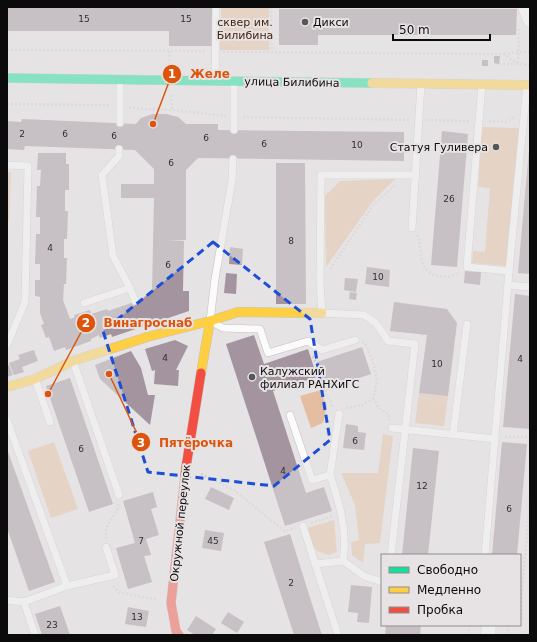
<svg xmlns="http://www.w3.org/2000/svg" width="537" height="642" font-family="'DejaVu Sans',sans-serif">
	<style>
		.green { fill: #e5bea2 }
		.building { fill: #a394a0 }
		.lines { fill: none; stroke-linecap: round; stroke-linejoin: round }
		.lane-casing { stroke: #c4c1c2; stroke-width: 8 }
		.street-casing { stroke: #c4c1c2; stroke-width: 15 }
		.fast-casing { stroke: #c4c1c2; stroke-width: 10 }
		.slow-casing { stroke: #c4c1c2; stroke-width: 10 }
		.jam-casing { stroke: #c4c1c2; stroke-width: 10 }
		.path { stroke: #d0cfcf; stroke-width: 2.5; stroke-dasharray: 2 2; stroke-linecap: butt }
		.lane { stroke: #fbfbfb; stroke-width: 7 }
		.street { stroke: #fbfbfb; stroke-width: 14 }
		.fast { stroke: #16e098; stroke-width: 9 }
		.slow { stroke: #ffcf43; stroke-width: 9 }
		.jam { stroke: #f24e42; stroke-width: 9 }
		.marked { fill: none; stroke: #1d4ed8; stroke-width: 3; stroke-dasharray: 8 5; stroke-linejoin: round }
		.poi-dot { fill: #585757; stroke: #e7e2e3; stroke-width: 1.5 }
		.labels { text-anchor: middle; stroke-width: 4; stroke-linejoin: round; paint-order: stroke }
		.number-label { font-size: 9px; fill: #322d30 }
		.park-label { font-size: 11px; fill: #45250c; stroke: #e7e2e3 }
		.poi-label { font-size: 11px; fill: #0c0b0b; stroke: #e7e2e3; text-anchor: start }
		.street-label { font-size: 11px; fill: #0c0b0b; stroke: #e7e2e3 }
		.leader { fill: none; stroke: #dd550c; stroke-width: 1.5 }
		.callout-dot { fill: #dd550c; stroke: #e7e2e3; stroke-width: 1.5 }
		.mark-label { font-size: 12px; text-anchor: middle; font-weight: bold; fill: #fff }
		.callout-label { font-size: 12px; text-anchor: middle; font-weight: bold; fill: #dd550c; stroke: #e7e2e3; stroke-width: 4; stroke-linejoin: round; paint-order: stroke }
	</style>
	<rect width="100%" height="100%" fill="#e6e3e4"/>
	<g class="green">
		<polygon points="221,7 269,7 269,50 220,50"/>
		<polygon points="482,127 519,128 506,266 472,263 473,251 485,252 490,188 478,187"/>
		<polygon points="7,172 11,172 9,220 7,220"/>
		<polygon points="395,179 373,201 326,267 325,196 340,181"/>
		<polygon points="321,390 327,406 323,423 311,428 300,396"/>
		<polygon points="419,393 448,396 444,426 415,423"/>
		<polygon points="383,434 393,436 380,543 365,544 363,563 352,555 351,542 359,540 355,505 341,473 378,473"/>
		<polygon points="54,442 78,509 51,518 28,451"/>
		<polygon points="334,520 337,552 329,555 317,551 312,544 307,528"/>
	</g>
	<g class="building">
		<polygon points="7,7 212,7 212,46 169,46 169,31 7,31"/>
		<polygon points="279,9 517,9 516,35 318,35 318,45 279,45"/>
		<polygon points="494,56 500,56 499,64 494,63"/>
		<rect x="482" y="60" width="6" height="6"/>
		<polygon points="153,114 166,114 178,117 186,124 218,124 218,130 404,132 404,161 198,158 186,170 186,240 168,240 184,241 183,291 189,291 189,311 112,337 111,334 100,338 99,335 91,339 91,341 66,350 65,347 54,351 49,337 46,338 41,325 44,324 40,313 40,297 35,296 35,280 40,280 40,264 35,264 36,234 40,234 40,217 36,217 37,186 40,186 41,170 37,170 38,153 66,153 66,164 69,164 69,190 65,190 65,211 68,211 67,239 64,239 64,258 67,258 66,284 64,284 63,300 70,319 75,317 74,315 90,310 91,314 107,309 108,311 140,300 152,290 154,198 121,198 121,184 154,184 154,169 135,150 25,146 24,150 7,149 7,121 21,122 22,119 136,124 141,118"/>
		<polygon points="442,131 468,134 457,267 431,265"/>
		<polygon points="529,150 530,150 530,274 518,273"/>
		<polygon points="276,163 305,163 306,304 276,304"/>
		<polygon points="230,247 243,249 242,265 229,264"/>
		<polygon points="367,267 390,270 389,287 365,284"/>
		<polygon points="465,271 481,272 480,285 464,283"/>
		<polygon points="226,273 237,274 236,294 224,293"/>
		<polygon points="345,278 358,279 356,292 344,290"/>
		<polygon points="350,292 357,293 356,300 349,299"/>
		<polygon points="515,294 530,296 530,429 503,427"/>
		<polygon points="394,302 447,309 457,323 448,396 419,393 427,335 390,331"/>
		<polygon points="254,335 264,364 308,349 317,377 273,391 306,493 324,487 332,511 285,526 226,344"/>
		<polygon points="175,340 188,346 176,370 179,370 178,386 154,384 155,370 152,371 145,349"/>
		<polygon points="362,347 371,374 326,389 317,362"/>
		<polygon points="34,350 38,361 22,367 24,372 14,375 9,363 20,359 18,355"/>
		<polygon points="131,351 141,368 148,395 155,395 150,425 100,379 95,365"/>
		<polygon points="7,365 9,365 13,375 7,377"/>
		<polygon points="70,378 113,504 89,512 46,386"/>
		<polygon points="346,424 358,426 358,432 366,433 364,450 343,448"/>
		<polygon points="502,442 527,444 517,555 492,555"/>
		<polygon points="413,448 439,451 428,555 402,555"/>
		<polygon points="7,449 55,582 29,591 7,528"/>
		<polygon points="211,487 234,498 229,510 205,499"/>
		<polygon points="153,492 157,507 151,509 159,535 146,539 151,555 144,556 152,582 128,589 116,548 135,543 123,501"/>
		<polygon points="205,530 224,533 221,551 202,548"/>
		<polygon points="290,534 312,604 322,635 294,635 264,542"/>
		<polygon points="351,585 372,587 369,623 357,622 358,613 348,612"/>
		<polygon points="60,606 70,635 42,635 35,614"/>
		<polygon points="128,607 149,611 146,627 125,624"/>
		<polygon points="228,612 244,622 237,633 221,623"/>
		<polygon points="196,616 216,629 212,635 195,635 187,630"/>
		<polygon points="386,625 421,625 420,635 385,635"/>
	</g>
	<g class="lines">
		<g class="lane-casing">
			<g id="lane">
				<polyline points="215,81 216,7"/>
				<polyline points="482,85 467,267 509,271 527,85"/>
				<polyline points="120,123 120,81"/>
				<polyline points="234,130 234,82"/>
				<polyline points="233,159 232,180 215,279 210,321 223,328 260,329 268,353 308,341 322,350 355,340"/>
				<polyline points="7,165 28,166 25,302 7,345"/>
				<polyline points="412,228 421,84"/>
				<polyline points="508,285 530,287"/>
				<polyline points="130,288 135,301"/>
				<polyline points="84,303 130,288 113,256 102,175 119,156 119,149"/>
				<polyline points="73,361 119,495"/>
				<polyline points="35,379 50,422"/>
				<path d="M290 415 312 480 330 475C339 502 348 531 343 561"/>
				<polyline points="7,420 67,586"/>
				<polyline points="392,428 495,439"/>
				<polyline points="453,435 467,324"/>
				<polyline points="330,475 339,414"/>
				<polyline points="303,526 338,635"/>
				<polyline points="391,555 415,344 388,341 376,323 364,315 322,313 320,282 321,175 416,175"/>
				<polyline points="485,555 509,271"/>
				<polyline points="315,564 343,561 364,576 382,582"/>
				<polyline points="7,600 24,602 67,586 115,575 106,547"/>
				<polyline points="24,602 35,635"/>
			</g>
		</g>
		<g class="street-casing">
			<g id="street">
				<polyline points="525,7 530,20"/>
				<polyline points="488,635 489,625"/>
			</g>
		</g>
		<g class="fast-casing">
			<polyline id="fast" points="7,78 372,83"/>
		</g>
		<g class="slow-casing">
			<g id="slow">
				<polyline points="372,83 530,85"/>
				<polyline points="201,373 210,321"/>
				<polyline points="7,387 35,379 73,361 147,337 210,321 238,312 322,313"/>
			</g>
		</g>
		<g class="jam-casing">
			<polyline id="jam" points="179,635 176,631 171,603 186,467 201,373"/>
		</g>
		<g class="path">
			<polyline points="271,7 272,52"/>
			<polyline points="7,50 206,51"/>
			<polyline points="169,51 170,66"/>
			<polyline points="223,52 503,54 518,64 530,65"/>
			<polyline points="504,54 518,52 530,52"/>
			<polyline points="499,64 518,64 519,27"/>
			<polyline points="171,95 172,110"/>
			<polyline points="7,104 110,105"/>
			<polyline points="129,107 140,109 172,110 226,116"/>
			<polyline points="243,117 410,120"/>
			<polyline points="427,120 470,121"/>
			<polyline points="489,121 507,122 514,117"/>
			<path d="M417 235 419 238C420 247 420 258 424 266 430 279 450 279 460 272"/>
			<polyline points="330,269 374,204 395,185"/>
			<path d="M362 342 365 343C375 365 380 376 373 399"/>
			<polyline points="313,356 326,393 333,407"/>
			<polyline points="419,397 447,401"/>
			<polyline points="346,408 362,405 373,399 380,409 389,415 389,420"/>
			<polyline points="505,437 530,437"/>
			<polyline points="201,474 234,490 284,531 295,528"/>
			<polyline points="311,523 333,516"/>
			<polyline points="106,539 106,528 118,508 118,503"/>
			<polyline points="113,586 119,592 157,600"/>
			<polyline points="520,591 522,591 522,619 520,619"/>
			<polyline points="522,591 530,500"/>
			<polyline points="469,635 469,625"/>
			<polyline points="507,635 508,625"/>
		</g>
		<use href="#lane" class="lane"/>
		<use href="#street" class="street"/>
		<use href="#fast" class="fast"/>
		<use href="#slow" class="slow"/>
		<use href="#jam" class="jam"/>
	</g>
	<path d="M0 0H537V642H0ZM213 242 310 319 330 440 274 486 148 472 103 331Z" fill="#e6e3e4" fill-opacity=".55" fill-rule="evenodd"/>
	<path class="marked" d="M213 242 310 319 330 440 274 486 148 472 103 331Z"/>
	<g class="poi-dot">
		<circle cx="305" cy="22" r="4"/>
		<circle cx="496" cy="147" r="4"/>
		<circle cx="252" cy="377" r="4"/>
	</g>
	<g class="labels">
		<g class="number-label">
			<text x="84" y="22">15</text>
			<text x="186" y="22">15</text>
			<text x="22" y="137">2</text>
			<text x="65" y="137">6</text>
			<text x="114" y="139">6</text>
			<text x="206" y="141">6</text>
			<text x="264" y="147">6</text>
			<text x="357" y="148">10</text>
			<text x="171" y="166">6</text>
			<text x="449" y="202">26</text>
			<text x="291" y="244">8</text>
			<text x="50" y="251">4</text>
			<text x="168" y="268">6</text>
			<text x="378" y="280">10</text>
			<text x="165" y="361">4</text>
			<text x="520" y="362">4</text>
			<text x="437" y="367">10</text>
			<text x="355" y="444">6</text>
			<text x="81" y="452">6</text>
			<text x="283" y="474">4</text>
			<text x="422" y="489">12</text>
			<text x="509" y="512">6</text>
			<text x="141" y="544">7</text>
			<text x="213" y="544">45</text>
			<text x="291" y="586">2</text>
			<text x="137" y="620">13</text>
			<text x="52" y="628">23</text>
		</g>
		<g class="park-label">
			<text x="245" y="26">сквер им.<tspan x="245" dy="13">Билибина</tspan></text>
		</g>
		<g class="poi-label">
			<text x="313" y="26">Дикси</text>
			<text x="488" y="151" text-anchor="end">Статуя Гуливера</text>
			<text x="260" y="375">Калужский<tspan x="260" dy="13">филиал РАНХиГС</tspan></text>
		</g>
		<g class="street-label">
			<text transform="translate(292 82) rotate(1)" y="4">улица Билибина</text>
			<text transform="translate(180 523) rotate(-84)" y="4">Окружной переулок</text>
		</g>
	</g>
	<path class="leader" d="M153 124L172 74M48 394L86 323M109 374L141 442"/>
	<g class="callout-dot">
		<circle cx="153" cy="124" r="4"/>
		<circle cx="48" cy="394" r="4"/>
		<circle cx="109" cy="374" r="4"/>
		<circle cx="172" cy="74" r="10"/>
		<circle cx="86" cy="323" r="10"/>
		<circle cx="141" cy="442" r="10"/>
	</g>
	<g class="mark-label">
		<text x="172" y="78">1</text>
		<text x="86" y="327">2</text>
		<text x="141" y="447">3</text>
	</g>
	<g class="callout-label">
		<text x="210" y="78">Желе</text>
		<text x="148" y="327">Винагроснаб</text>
		<text x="196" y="447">Пятёрочка</text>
	</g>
	<rect width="537" height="642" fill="none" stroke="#0c0b0b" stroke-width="16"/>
	<rect x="381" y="554" width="140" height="72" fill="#e7e2e3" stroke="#8f8c8d"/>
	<rect x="389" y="567" width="20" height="6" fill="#16e098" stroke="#8f8c8d"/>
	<text x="417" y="574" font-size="12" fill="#0c0b0b">Свободно</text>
	<rect x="389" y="587" width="20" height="6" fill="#ffcf43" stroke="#8f8c8d"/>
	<text x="417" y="594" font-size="12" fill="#0c0b0b">Медленно</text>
	<rect x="389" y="607" width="20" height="6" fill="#f24e42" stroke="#8f8c8d"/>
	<text x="417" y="614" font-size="12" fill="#0c0b0b">Пробка</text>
	<path d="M393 34v6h97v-6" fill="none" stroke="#0c0b0b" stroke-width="2"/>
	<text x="399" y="34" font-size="12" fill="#0c0b0b" stroke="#e7e2e3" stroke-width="3" paint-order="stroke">50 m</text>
</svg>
